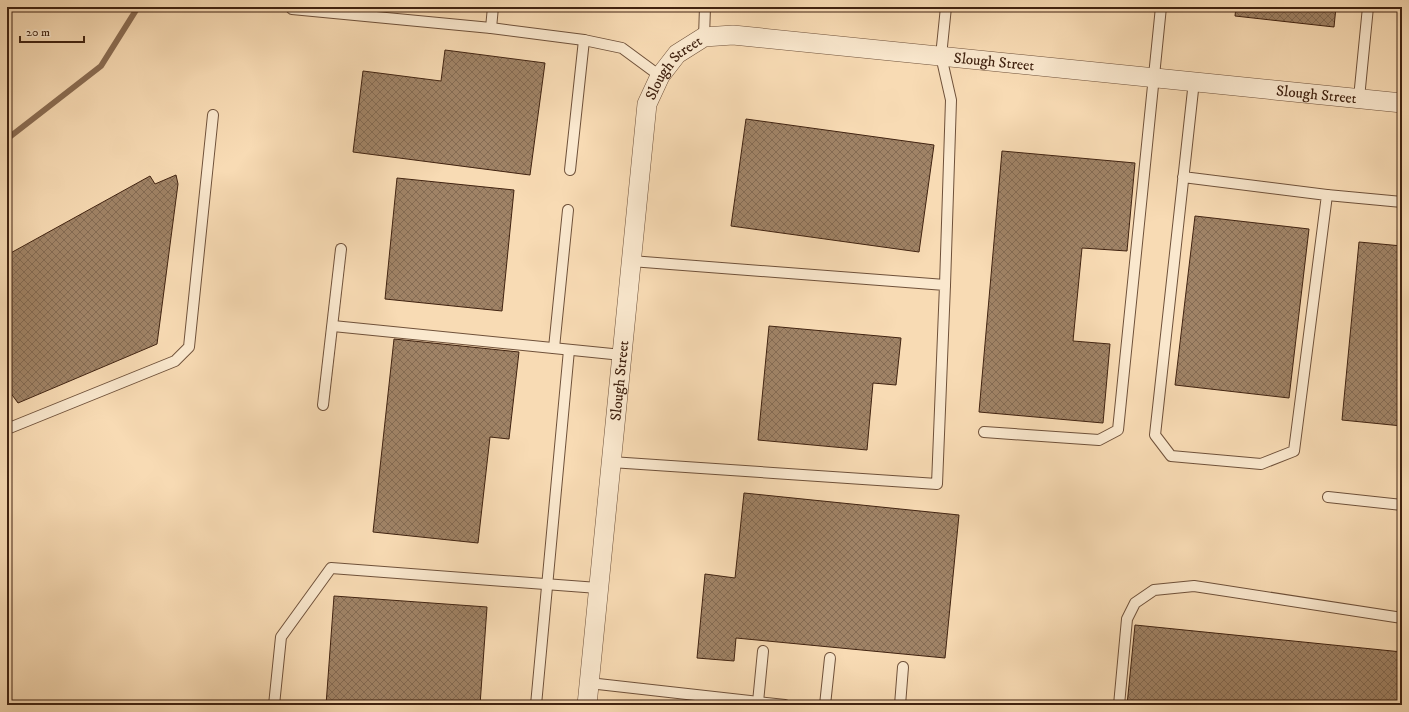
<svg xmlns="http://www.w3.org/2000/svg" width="1409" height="712" font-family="'IM FELL DW Pica',serif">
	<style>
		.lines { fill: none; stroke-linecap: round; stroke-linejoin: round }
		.stream { stroke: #8a6c52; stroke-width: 6 }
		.building { fill: url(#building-cross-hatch); stroke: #412311 }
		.lane-casing { stroke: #6f513a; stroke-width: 12 }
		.street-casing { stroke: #6f513a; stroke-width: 20 }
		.lane { stroke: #fae8ce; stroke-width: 10 }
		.street { stroke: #fae8ce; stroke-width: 19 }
		.labels { text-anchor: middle; stroke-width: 3; stroke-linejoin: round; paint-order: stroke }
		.street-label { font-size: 15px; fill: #412311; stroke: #fae8ce }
	</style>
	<defs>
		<pattern id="building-cross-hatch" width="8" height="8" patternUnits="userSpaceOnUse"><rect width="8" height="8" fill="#a08366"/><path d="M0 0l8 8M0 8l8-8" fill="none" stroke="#846b53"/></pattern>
	</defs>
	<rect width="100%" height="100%" fill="#f8dbb4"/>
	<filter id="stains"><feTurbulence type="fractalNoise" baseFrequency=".005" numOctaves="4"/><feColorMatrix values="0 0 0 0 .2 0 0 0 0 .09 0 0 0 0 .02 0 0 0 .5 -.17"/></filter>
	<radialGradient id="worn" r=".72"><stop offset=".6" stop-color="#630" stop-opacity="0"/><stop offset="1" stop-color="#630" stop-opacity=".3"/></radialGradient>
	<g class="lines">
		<polyline class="stream" points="7,139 101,66 138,7"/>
	</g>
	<g class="building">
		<polygon points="407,7 441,7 441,11"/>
		<polygon points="1236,7 1336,7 1334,27 1235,16"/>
		<polygon points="445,50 545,63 530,175 353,152 363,71 441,81"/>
		<polygon points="746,119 934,145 919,252 731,226"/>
		<polygon points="1002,151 1135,163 1127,251 1082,248 1073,341 1110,344 1103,423 979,412"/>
		<polygon points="176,175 178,184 157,344 18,403 7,388 7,255 150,176 155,184"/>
		<polygon points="397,178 514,190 502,311 385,299"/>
		<polygon points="1195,216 1309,229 1289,398 1175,385"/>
		<polygon points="1359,242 1402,246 1402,426 1342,420"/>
		<polygon points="769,326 901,338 896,385 873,383 867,450 758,440"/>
		<polygon points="394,339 519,352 509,439 490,437 478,543 373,532"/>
		<polygon points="744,493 959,515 945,658 736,638 734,661 697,658 705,574 735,578"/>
		<polygon points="334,596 487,607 480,705 326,705"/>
		<polygon points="1135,625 1402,652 1402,705 1127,705"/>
	</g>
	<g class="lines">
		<g class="lane-casing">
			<g id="lane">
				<polyline points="290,7 292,9 491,28 584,40 622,48 660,76"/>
				<polyline points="491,28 493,7"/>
				<polyline points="704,37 705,7"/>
				<polyline points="1359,98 1368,7"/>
				<polyline points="570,170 584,40"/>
				<polyline points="1183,177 1327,195 1294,451 1261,464 1171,456 1155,435 1194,81"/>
				<polyline points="1327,195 1402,202"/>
				<polyline points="945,285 951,100 941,56 946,7"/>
				<polyline points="333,326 622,355"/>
				<polyline points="554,348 568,210"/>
				<polyline points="323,405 341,249"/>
				<polyline points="7,429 175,361 189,347 213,115"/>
				<polyline points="984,432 1099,440 1118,430 1161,7"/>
				<polyline points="611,462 937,484 945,285 631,261"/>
				<polyline points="1328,497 1402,505"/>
				<polyline points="589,683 785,705"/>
				<polyline points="758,702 763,651"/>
				<polyline points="274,705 281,637 331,568 598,588"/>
				<polyline points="536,705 569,350"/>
				<polyline points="825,705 830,658"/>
				<polyline points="900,705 903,667"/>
				<polyline points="1119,705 1127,619 1135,603 1154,590 1194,586 1402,618"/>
			</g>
		</g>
		<g class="street-casing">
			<g id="street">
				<path id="s1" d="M587 705 647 104 660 76 677 54 704 37 733 35 1402 103"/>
			</g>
		</g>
		<use href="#lane" class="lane"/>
		<use href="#street" class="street"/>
	</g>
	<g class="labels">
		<g class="street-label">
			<text dy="5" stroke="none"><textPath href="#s1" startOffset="986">Slough Street</textPath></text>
			<text dy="5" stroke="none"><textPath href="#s1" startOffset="650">Slough Street</textPath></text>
			<text dy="5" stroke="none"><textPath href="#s1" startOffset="1310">Slough Street</textPath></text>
			<text dy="5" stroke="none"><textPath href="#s1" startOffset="326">Slough Street</textPath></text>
		</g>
	</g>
	<rect width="1409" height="712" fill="none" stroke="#f8dbb4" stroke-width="24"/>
	<rect x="8" y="8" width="1393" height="696" fill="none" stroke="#412311" stroke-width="2"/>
	<rect x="12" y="12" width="1385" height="688" fill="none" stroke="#412311"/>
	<path d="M20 36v6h64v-6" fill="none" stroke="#412311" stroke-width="2"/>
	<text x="26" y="36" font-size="12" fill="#412311" stroke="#fae8ce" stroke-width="3" paint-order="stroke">20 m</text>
	<rect width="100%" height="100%" filter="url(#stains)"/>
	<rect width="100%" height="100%" fill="url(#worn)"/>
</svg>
